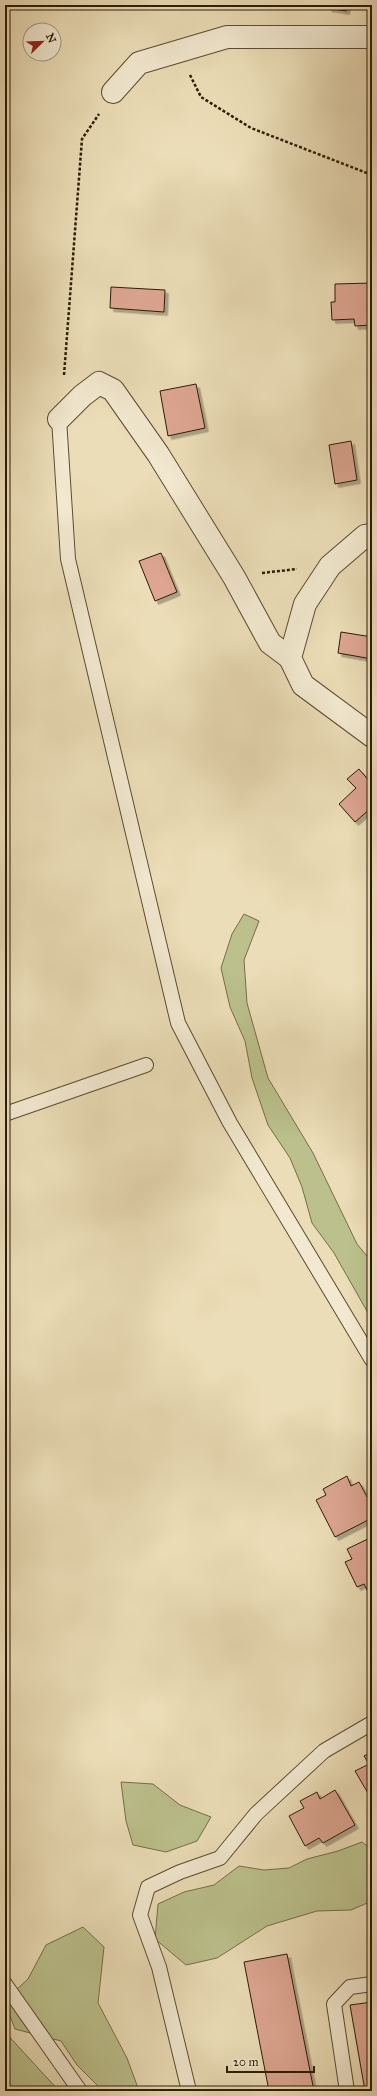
<svg xmlns="http://www.w3.org/2000/svg" width="377" height="2096" font-family="'IM FELL Great Primer',serif">
	<style>
		.green { fill: #bbc08c; stroke: #746e48 }
		.building { fill: #dda692; stroke: #2d1b04; filter: url(#shadow) }
		.lines { fill: none; stroke-linecap: round; stroke-linejoin: round }
		.lane-casing { stroke: #5c4c31; stroke-width: 16 }
		.street-casing { stroke: #5c4c31; stroke-width: 24 }
		.path { stroke: #2d1b04; stroke-width: 2.5; stroke-dasharray: 3 2; stroke-linecap: butt }
		.lane { stroke: #f2e9d0; stroke-width: 14 }
		.street { stroke: #f2e9d0; stroke-width: 22 }
	</style>
	<defs>
		<filter id="shadow"><feDropShadow dx="3.5" dy="3.5" stdDeviation="0" flood-color="#0004"/></filter>
	</defs>
	<rect width="100%" height="100%" fill="#ebddb7"/>
	<filter id="stains"><feTurbulence type="fractalNoise" baseFrequency=".005" numOctaves="4"/><feColorMatrix values="0 0 0 0 .2 0 0 0 0 .09 0 0 0 0 .02 0 0 0 .5 -.17"/></filter>
	<radialGradient id="worn" r=".72"><stop offset=".6" stop-color="#630" stop-opacity="0"/><stop offset="1" stop-color="#630" stop-opacity=".3"/></radialGradient>
	<g class="green">
		<polygon points="244,914 259,921 244,960 247,1003 268,1078 313,1153 357,1244 372,1262 372,1320 334,1253 312,1223 302,1187 290,1158 268,1125 252,1078 245,1041 230,1007 221,968 232,934"/>
		<polygon points="121,1782 153,1784 180,1805 211,1817 197,1841 166,1852 133,1845 126,1821"/>
		<polygon points="362,1842 372,1850 372,1901 351,1910 317,1911 267,1926 217,1958 186,1965 155,1939 158,1904 184,1892 214,1885 239,1866 264,1870 289,1868 307,1859 338,1851"/>
		<polygon points="83,1927 104,1947 98,2003 127,2058 138,2088 128,2091 103,2091 77,2065 61,2041 15,2029 5,2003 5,2000 28,1979 46,1945"/>
		<polygon points="5,2032 59,2091 5,2091"/>
	</g>
	<g class="building">
		<polygon points="329,5 347,5 346,11 328,8"/>
		<polygon points="372,283 372,325 355,326 354,319 332,320 331,302 335,302 335,284"/>
		<polygon points="111,287 165,290 164,312 110,308"/>
		<polygon points="196,384 205,428 168,436 160,391"/>
		<polygon points="351,441 357,480 335,484 329,445"/>
		<polygon points="161,553 177,592 155,601 139,561"/>
		<polygon points="341,632 372,637 372,659 338,653"/>
		<polygon points="359,769 370,782 372,780 372,811 370,809 355,822 339,804 356,788 347,779"/>
		<polygon points="347,1476 351,1486 359,1482 372,1506 372,1518 335,1537 316,1500 326,1495 323,1489"/>
		<polygon points="372,1537 372,1595 370,1596 364,1584 357,1587 345,1562 352,1559 347,1549"/>
		<polygon points="372,1752 372,1800 355,1771 369,1764 364,1756"/>
		<polygon points="335,1790 355,1825 323,1843 319,1838 305,1846 289,1816 304,1808 300,1801 317,1792 320,1799"/>
		<polygon points="287,1954 314,2091 269,2091 244,1962"/>
		<polygon points="372,2002 372,2091 365,2091 350,2005"/>
	</g>
	<g class="lines">
		<g class="lane-casing">
			<g id="lane">
				<polyline points="59,419 68,559 178,1023 230,1123 372,1360"/>
				<polyline points="5,1114 146,1065"/>
				<polyline points="5,1984 80,2091"/>
				<polyline points="189,2091 159,1967 140,1915 148,1887 180,1872 220,1858 256,1814 324,1751 372,1723"/>
				<polyline points="347,2091 334,2004 350,1987 372,1984"/>
			</g>
		</g>
		<g class="street-casing">
			<g id="street">
				<polyline points="113,92 139,63 227,37 372,37"/>
				<polyline points="59,419 82,396 99,383 113,390 158,454 234,577 270,643 290,658"/>
				<polyline points="372,535 365,536 330,566 305,604 290,658 303,685 372,736"/>
			</g>
		</g>
		<g class="path">
			<polyline points="190,75 201,97 251,128 372,175"/>
			<polyline points="64,375 82,139 99,114"/>
			<polyline points="262,573 297,569"/>
		</g>
		<use href="#lane" class="lane"/>
		<use href="#street" class="street"/>
	</g>
	<rect width="377" height="2096" fill="none" stroke="#ebddb7" stroke-width="20"/>
	<rect x="6" y="6" width="365" height="2084" fill="none" stroke="#2d1b04" stroke-width="2"/>
	<rect x="10" y="10" width="357" height="2076" fill="none" stroke="#2d1b04"/>
	<g transform="translate(42 42) rotate(67)"><circle r="19" fill="#f2e9d0" stroke="#a3977e"/>
	<path d="M0-3L7 15L0 10L-7 15Z" fill="#8f2418"/>
	<text y="-6" font-size="11" font-weight="bold" text-anchor="middle" fill="#2d1b04">N</text>
	</g>
	<path d="M227 2066v6h87v-6" fill="none" stroke="#2d1b04" stroke-width="2"/>
	<text x="233" y="2066" font-size="12" fill="#2d1b04" stroke="#f2e9d0" stroke-width="3" paint-order="stroke">20 m</text>
	<rect width="100%" height="100%" filter="url(#stains)"/>
	<rect width="100%" height="100%" fill="url(#worn)"/>
</svg>
